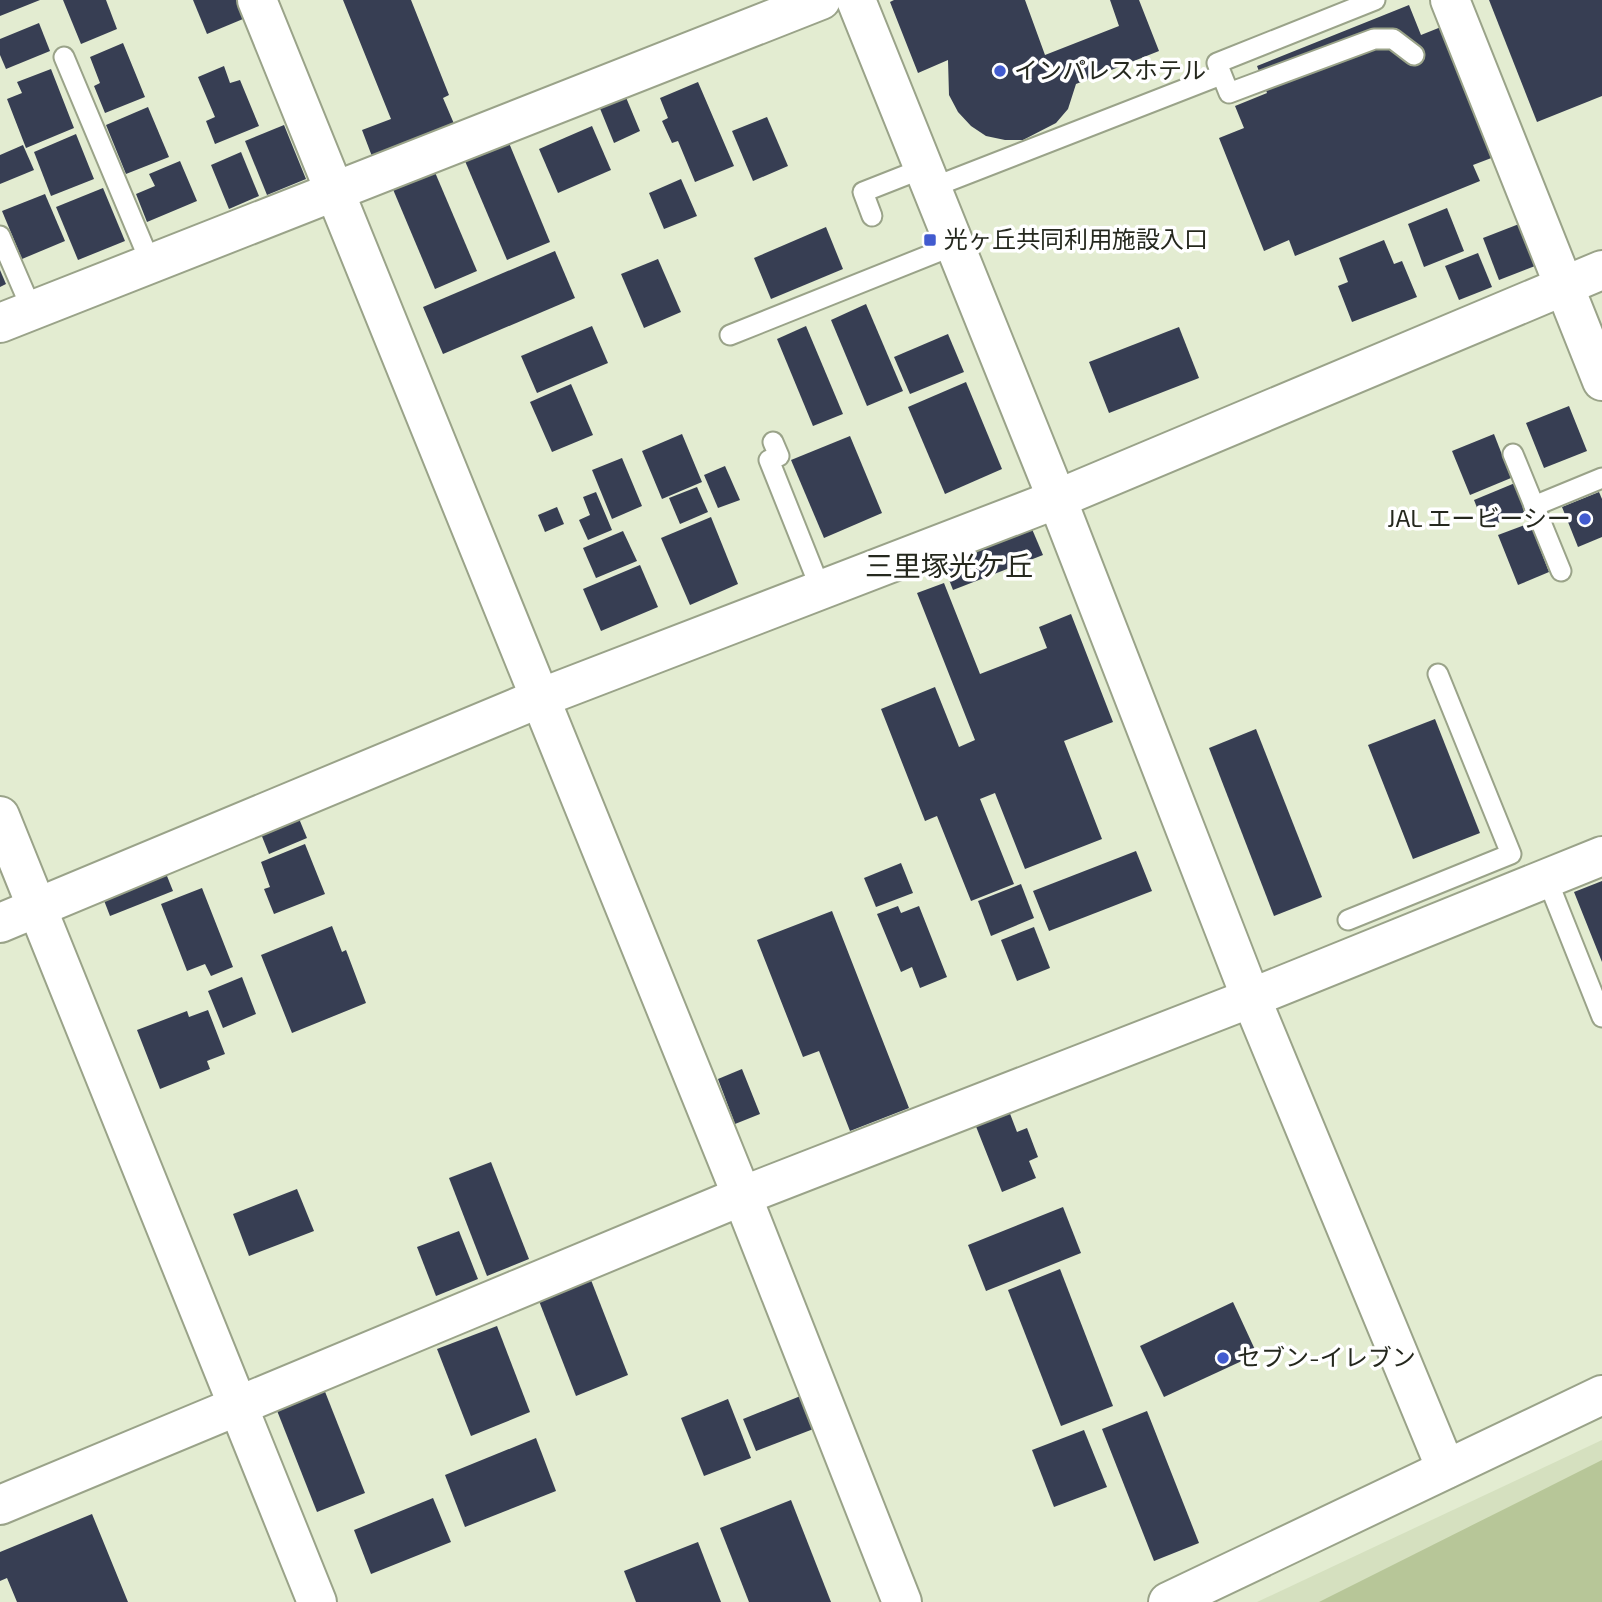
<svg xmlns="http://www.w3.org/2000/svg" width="1602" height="1602" font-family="'Exo 2','Noto Sans JP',sans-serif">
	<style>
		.built { fill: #d5e0bf }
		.green { fill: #b7c698 }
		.building { fill: #373e53 }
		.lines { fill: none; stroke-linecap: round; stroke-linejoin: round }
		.service-casing { stroke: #9aa389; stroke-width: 23 }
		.minor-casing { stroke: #9aa389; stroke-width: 42 }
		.tertiary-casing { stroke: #9aa389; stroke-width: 42 }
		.service { stroke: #fff; stroke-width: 19 }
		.minor { stroke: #fff; stroke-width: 38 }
		.tertiary { stroke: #fff; stroke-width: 38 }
		.poi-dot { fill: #425bcf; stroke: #fff; stroke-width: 2.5 }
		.labels { text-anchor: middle; stroke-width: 7; stroke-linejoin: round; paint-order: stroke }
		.poi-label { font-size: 24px; fill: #25281e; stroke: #fff; text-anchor: start }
		.quarter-label { font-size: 28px; fill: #25281e; stroke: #fff }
	</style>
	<rect width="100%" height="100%" fill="#e3ecd1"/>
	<polygon class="built" points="1602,1440 1602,1602 1257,1602"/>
	<polygon class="green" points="1602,1460 1602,1602 1319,1602"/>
	<g class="building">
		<polygon points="0,0 40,0 0,16"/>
		<polygon points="63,0 106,0 117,29 81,44"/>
		<polygon points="193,0 236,0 243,19 207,34"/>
		<polygon points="343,0 411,0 449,95 443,98 455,126 373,159 362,130 391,119"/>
		<polygon points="894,0 1025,0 1045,55 1119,26 1110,0 1139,0 1159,51 1076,84 1068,109 1056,123 1023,140 1005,140 986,136 971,126 958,112 949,95 948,60 918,73 890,2"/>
		<polygon points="1489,0 1602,0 1602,96 1537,122"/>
		<polygon points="1409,5 1421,35 1441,27 1494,157 1473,165 1480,181 1295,256 1289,240 1264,251 1219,138 1244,128 1235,106 1267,93 1257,66"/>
		<polygon points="39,23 50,51 6,69 0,55 0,39"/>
		<polygon points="123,43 145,97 105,113 94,86 100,83 90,57"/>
		<polygon points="224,66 230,83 240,80 259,126 215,144 206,121 215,117 198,77"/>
		<polygon points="51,69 74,128 26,148 7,99 22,93 17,82"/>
		<polygon points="698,82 734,166 695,182 678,141 672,143 662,121 668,118 660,98"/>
		<polygon points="625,95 640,131 614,143 599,106"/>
		<polygon points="148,107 169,157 126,174 106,125"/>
		<polygon points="767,117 788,166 753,181 732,131"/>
		<polygon points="284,125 306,179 267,195 245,141"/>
		<polygon points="592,126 611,170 558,193 539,149"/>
		<polygon points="76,134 94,179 51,196 34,152"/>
		<polygon points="509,143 550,242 507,260 465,161"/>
		<polygon points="23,145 34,170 0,184 0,155"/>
		<polygon points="241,152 259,196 229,209 211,165"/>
		<polygon points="180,161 197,201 147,222 136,194 155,186 149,174"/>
		<polygon points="434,170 477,271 435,289 392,187"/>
		<polygon points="681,179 697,216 664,229 649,193"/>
		<polygon points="103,188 125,241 78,260 56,207"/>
		<polygon points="45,194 65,241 22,259 2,211"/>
		<polygon points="1447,208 1464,251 1424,267 1408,224"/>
		<polygon points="1519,224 1535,266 1499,280 1483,238"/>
		<polygon points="826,227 843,269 771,299 754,258"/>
		<polygon points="1384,240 1394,264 1402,261 1417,297 1352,322 1338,286 1348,282 1339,258"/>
		<polygon points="555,251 575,298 443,354 423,307"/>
		<polygon points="1478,253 1492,287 1459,300 1445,266"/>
		<polygon points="658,259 681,312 644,328 621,274"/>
		<polygon points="0,270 6,284 0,287"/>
		<polygon points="866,304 903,391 867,406 831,320"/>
		<polygon points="592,326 608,363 537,393 521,356"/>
		<polygon points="806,326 843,414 813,426 777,339"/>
		<polygon points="1179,327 1199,378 1109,413 1089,362"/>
		<polygon points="948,334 964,372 910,394 894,357"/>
		<polygon points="966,382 1002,469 945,494 908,407"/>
		<polygon points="571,384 593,435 552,452 530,402"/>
		<polygon points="1569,406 1587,451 1544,468 1526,423"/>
		<polygon points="682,434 702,482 662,499 642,451"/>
		<polygon points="1494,434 1511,478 1470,495 1452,451"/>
		<polygon points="850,436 882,513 824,538 791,460"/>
		<polygon points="622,458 642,506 612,519 592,470"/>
		<polygon points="725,466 740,500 718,508 704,475"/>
		<polygon points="1515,483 1527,511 1485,528 1474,500"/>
		<polygon points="697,487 708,512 680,524 669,498"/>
		<polygon points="596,492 612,530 588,540 579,520 590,515 583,497"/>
		<polygon points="1599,492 1602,499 1602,537 1578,547 1562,507"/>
		<polygon points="557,507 564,524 545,532 538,515"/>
		<polygon points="711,517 738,584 690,605 661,538"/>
		<polygon points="1530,523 1549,572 1518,585 1498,535"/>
		<polygon points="1032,529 1043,555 953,590 943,564"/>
		<polygon points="623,531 637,561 596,578 583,548"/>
		<polygon points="640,565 658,607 601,631 583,589"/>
		<polygon points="944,583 980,674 1047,648 1039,627 1071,614 1113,722 1064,741 1102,839 1025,869 995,793 980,799 1014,884 971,901 937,816 925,821 881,709 935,687 959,747 975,740 917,593"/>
		<polygon points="1435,719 1480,833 1413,859 1368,745"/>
		<polygon points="1256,729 1322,897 1274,916 1209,748"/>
		<polygon points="295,809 307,838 269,854 257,824"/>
		<polygon points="305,844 325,894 274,914 264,889 270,887 261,862"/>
		<polygon points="1136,851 1152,891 1049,931 1033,891"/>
		<polygon points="901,863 913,893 876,907 864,878"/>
		<polygon points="163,866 173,891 110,916 100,890"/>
		<polygon points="1602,881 1602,962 1574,892"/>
		<polygon points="1021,884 1034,918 991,936 978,901"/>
		<polygon points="202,888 233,967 211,976 205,964 187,971 161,904"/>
		<polygon points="898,906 901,913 919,906 947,977 920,988 912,967 901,972 877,914"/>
		<polygon points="832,911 909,1108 850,1131 819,1051 803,1057 757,940"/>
		<polygon points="332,926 342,952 346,950 366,1003 292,1033 261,955"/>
		<polygon points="1034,927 1050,968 1017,981 1001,940"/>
		<polygon points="242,977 256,1014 223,1028 208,991"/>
		<polygon points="208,1010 225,1054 207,1061 210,1069 160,1089 137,1030 187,1011 189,1017"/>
		<polygon points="742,1069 760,1114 735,1124 718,1079"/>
		<polygon points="1009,1111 1017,1132 1027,1128 1038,1157 1029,1161 1036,1178 1002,1192 975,1124"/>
		<polygon points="491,1162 529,1259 487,1276 449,1178"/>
		<polygon points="297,1189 314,1231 249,1256 233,1214"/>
		<polygon points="1063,1207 1081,1253 986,1291 968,1245"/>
		<polygon points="459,1231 478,1279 436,1296 417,1247"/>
		<polygon points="1060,1269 1113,1406 1061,1426 1008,1290"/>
		<polygon points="591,1280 628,1375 576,1396 539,1301"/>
		<polygon points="1233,1302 1257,1354 1164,1397 1140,1346"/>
		<polygon points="497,1326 530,1412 471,1436 437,1349"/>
		<polygon points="322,1384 365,1493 317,1512 274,1403"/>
		<polygon points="803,1395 816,1428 756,1451 743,1419"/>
		<polygon points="728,1399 751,1458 704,1476 681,1418"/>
		<polygon points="1147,1411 1199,1543 1154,1561 1102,1429"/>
		<polygon points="1084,1430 1107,1487 1054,1507 1032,1450"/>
		<polygon points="536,1438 556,1491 465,1527 445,1475"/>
		<polygon points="433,1498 451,1542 371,1574 354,1530"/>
		<polygon points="791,1500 831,1602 749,1602 720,1528"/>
		<polygon points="92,1514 128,1602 17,1602 7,1578 0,1581 0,1552"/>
		<polygon points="698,1542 721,1602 636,1602 624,1571"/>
	</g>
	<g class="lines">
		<g class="service-casing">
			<g id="service">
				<polyline points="1375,0 1217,63 1229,93 1374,39 1393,39 1414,55"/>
				<polyline points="64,57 151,264"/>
				<polyline points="931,188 1221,75"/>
				<polyline points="872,216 863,192 924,168"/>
				<polyline points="0,236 32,310"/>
				<polyline points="730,335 955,245"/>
				<polyline points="773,442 779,456 769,460 821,590"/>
				<polyline points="1513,454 1561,571"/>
				<polyline points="1534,506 1602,478"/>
				<polyline points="1547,879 1602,1017"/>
				<polyline points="1348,920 1511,854 1438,674"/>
			</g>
		</g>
		<g class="minor-casing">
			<g id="minor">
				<polyline points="257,0 742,1196 902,1602"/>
				<polyline points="1450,0 1602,381"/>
				<polyline points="0,323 821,0"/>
				<polyline points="0,816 317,1602"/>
				<polyline points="0,923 540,698 1057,499 1602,270"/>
				<polyline points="0,1505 742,1196 1251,998 1602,856"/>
			</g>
		</g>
		<g class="tertiary-casing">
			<g id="tertiary">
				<polyline points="856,0 1057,499 1251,998 1446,1469"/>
				<polyline points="1168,1602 1602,1395"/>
			</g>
		</g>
		<use href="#service" class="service"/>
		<use href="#minor" class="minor"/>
		<use href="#tertiary" class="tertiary"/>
	</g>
	<g class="poi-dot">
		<circle cx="1000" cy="71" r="7"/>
		<rect x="923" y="233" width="14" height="14" rx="3.5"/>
		<circle cx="1585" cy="519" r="7"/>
		<circle cx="1223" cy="1358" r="7"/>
	</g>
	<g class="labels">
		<g class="poi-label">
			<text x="1014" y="79">インパレスホテル</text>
			<text x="944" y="248">光ヶ丘共同利用施設入口</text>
			<text x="1571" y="527" text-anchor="end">JAL エービーシー</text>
			<text x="1237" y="1366">セブン-イレブン</text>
		</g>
		<g class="quarter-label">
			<text x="949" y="576">三里塚光ケ丘</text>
		</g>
	</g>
</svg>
